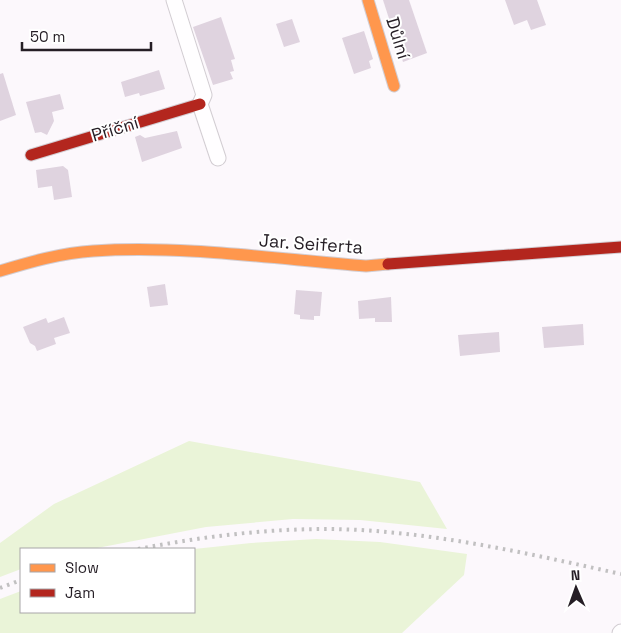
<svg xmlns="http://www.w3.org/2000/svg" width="621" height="633" font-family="'Space Grotesk',sans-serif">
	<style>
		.green { fill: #eaf4d8 }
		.building { fill: #dfd3df }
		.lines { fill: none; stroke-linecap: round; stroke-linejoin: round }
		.street-casing { stroke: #d2cdd2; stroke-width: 17 }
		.slow-casing { stroke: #d2cdd2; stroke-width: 13 }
		.jam-casing { stroke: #d2cdd2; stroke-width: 13 }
		.street { stroke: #fffeff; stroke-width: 15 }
		.slow { stroke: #ff974d; stroke-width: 11 }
		.jam { stroke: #b3261e; stroke-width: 11 }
		.rail { stroke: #c1c0c1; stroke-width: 4; stroke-dasharray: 2.5 5; stroke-linecap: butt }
		.labels { text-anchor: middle; stroke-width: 4; stroke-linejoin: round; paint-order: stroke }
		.street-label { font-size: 18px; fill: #251e25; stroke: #fff }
	</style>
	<rect width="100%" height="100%" fill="#fcf8fc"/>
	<g class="green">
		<polygon points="189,441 420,482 447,529 360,520 293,519 206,527 92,549 21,549 21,569 0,577 0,543 54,504"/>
		<polygon points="316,539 380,542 467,554 464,575 402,633 0,633 0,599 21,591 21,612 194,612 194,549 251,543"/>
	</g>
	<g class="building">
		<polygon points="383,0 409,0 427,53 403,62"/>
		<polygon points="505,0 537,0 546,25 531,30 527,20 514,25"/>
		<polygon points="221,17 235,59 231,60 234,71 230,72 233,79 213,85 193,27"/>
		<polygon points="292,19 300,42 284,47 276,24"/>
		<polygon points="364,31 373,59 369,61 371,68 354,74 342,38"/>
		<polygon points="159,70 165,89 140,96 139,93 125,97 121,82"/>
		<polygon points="3,73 16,115 0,121 0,74"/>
		<polygon points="60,94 64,109 52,112 54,121 47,135 41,132 35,133 26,102"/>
		<polygon points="177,131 182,148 142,162 135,137 140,135 145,138"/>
		<polygon points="63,166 68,170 72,197 54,200 52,186 38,188 36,170"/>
		<polygon points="165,284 168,305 150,307 147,287"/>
		<polygon points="296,290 322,292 320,316 314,316 314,320 300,319 300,315 294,314"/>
		<polygon points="391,297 392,322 375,322 375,318 359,319 358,301"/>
		<polygon points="64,317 70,333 54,338 56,344 37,351 35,346 30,343 23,327 46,318 48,323"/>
		<polygon points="583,324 584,345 544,348 542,327"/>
		<polygon points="499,332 500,352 460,356 458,335"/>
	</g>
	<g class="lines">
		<g class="street-casing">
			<g id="street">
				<polyline points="174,0 204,95 200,104 218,158"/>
				<polyline points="620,633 621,632"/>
			</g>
		</g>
		<g class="slow-casing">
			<g id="slow">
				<polyline points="368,0 394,86"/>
				<path d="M0 271C30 262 61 253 93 251 183 245 276 259 366 266L388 264"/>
			</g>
		</g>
		<g class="jam-casing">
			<g id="jam">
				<polyline points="31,155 200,104"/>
				<polyline points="388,264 621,247"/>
			</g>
		</g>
		<use href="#street" class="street"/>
		<use href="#slow" class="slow"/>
		<use href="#jam" class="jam"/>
		<g class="rail">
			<path d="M138 549C211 535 285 526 360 530 448 535 535 555 621 574"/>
			<polyline points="0,588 21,580"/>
		</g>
	</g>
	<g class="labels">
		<g class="street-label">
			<text transform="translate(398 38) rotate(73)" y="6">Důlní</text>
			<text transform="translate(115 129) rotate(-17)" y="6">Příční</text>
			<text transform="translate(311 244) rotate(4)" y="6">Jar. Seiferta</text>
		</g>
	</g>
	<rect x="20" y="548" width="175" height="65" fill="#ffffff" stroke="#a8a5a8"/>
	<rect x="30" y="564" width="25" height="8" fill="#ff974d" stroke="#a8a5a8"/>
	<text x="65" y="573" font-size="15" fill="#251e25">Slow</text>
	<rect x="30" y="589" width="25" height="8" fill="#b3261e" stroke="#a8a5a8"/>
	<text x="65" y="598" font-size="15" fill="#251e25">Jam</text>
	<g transform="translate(576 588) rotate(358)" stroke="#ffffff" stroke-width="4" paint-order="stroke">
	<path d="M0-4L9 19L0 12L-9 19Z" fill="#251e25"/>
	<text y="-8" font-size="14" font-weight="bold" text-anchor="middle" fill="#251e25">N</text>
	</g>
	<path d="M22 42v8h129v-8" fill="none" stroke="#251e25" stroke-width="2.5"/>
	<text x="30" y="42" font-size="15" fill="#251e25" stroke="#ffffff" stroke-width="4" paint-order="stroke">50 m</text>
</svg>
